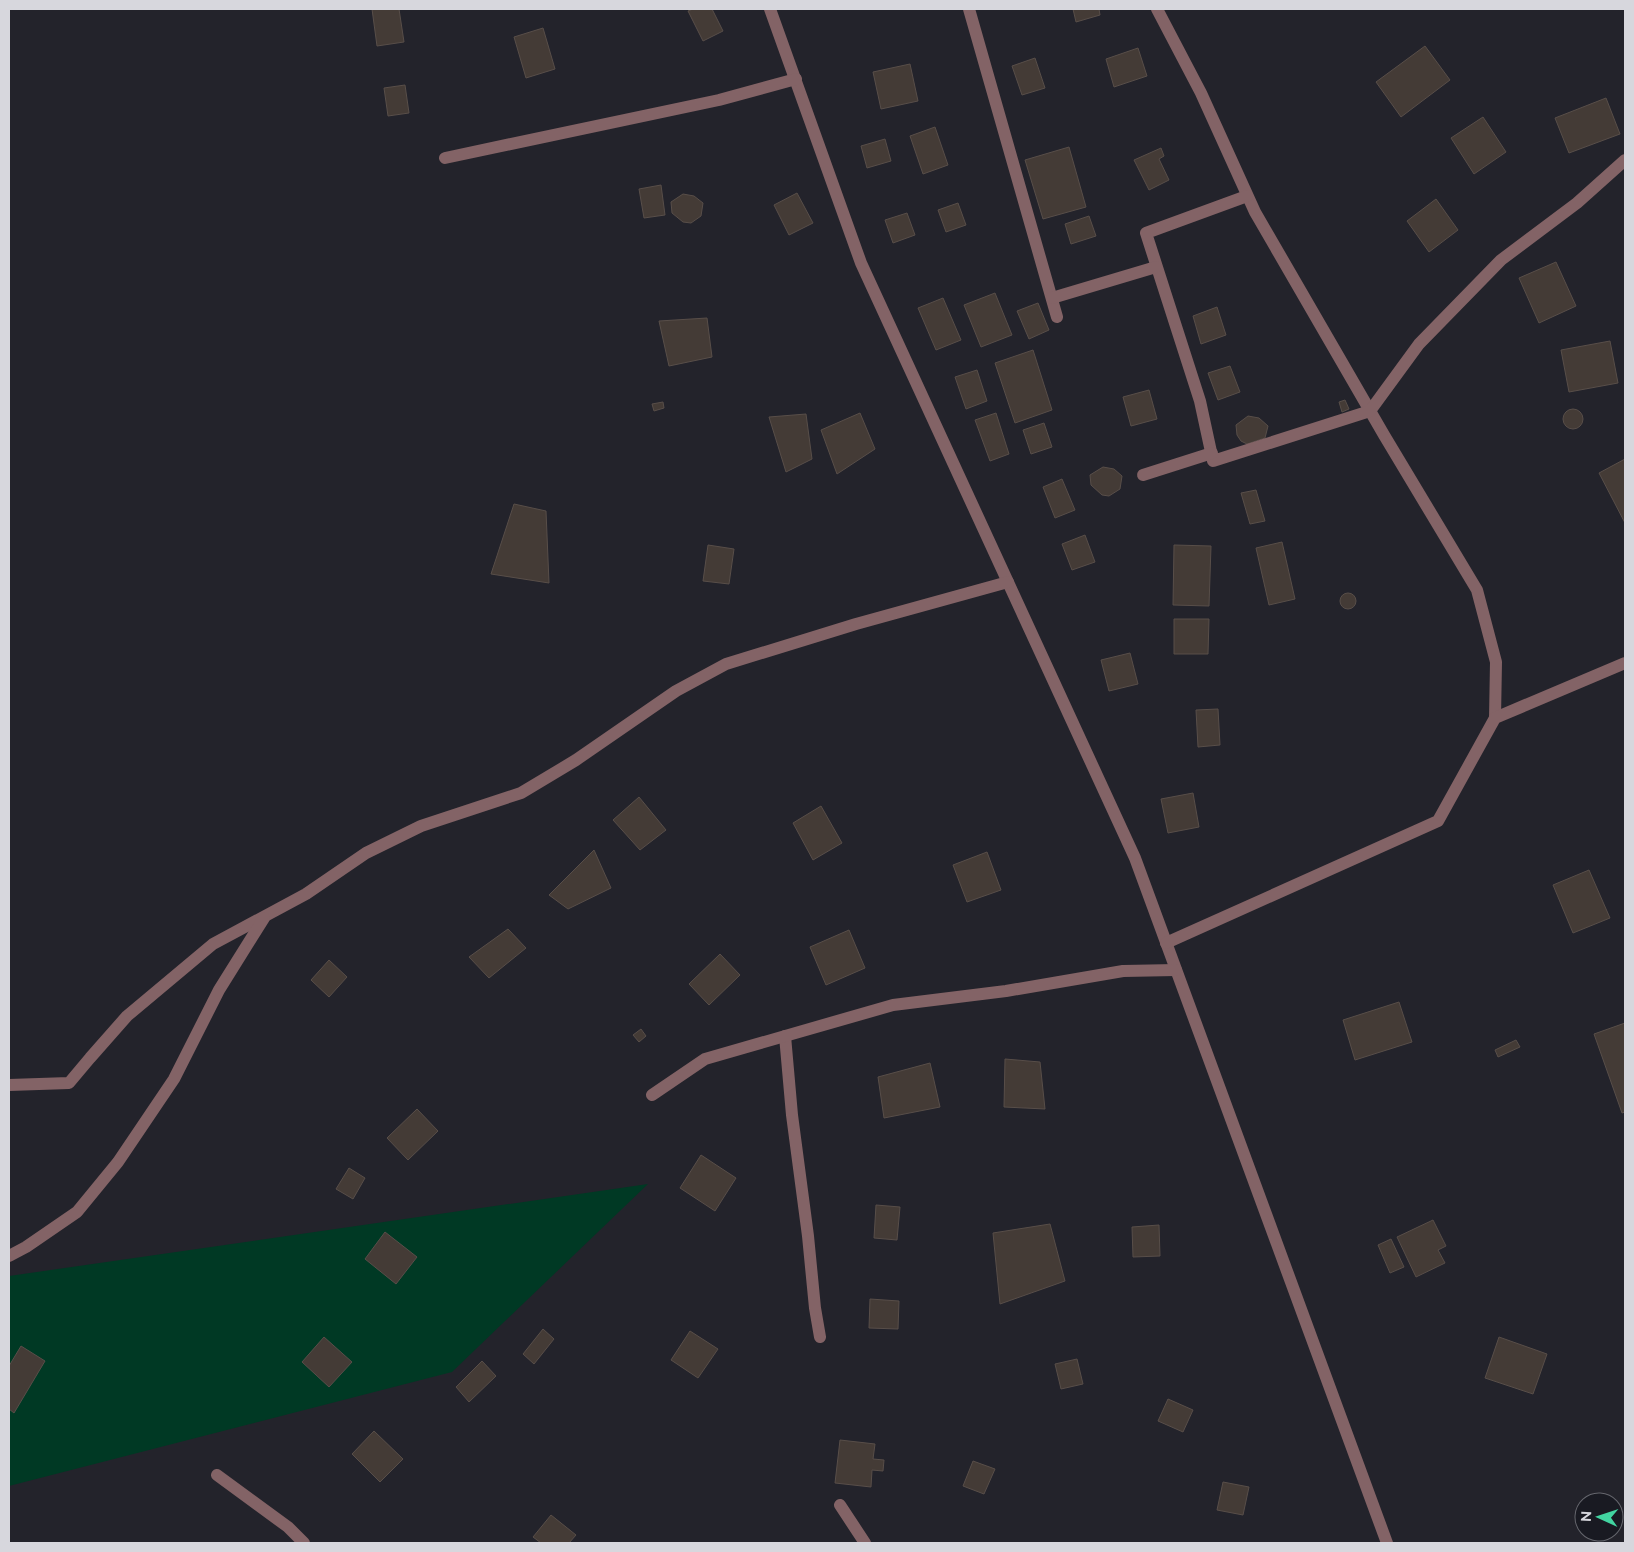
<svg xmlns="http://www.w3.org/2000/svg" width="1634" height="1552" font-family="Raleway,sans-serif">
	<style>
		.green { fill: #003924 }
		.building { fill: #443b36; stroke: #584e49 }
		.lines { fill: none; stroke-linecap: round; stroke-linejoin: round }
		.minor { stroke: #836366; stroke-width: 12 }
	</style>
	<rect width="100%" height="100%" fill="#23232b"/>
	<polygon class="green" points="648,1184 452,1372 9,1486 9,1276"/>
	<g class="building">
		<polygon points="372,9 399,9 404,42 377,46"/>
		<polygon points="693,9 712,9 723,31 703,41 688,11"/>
		<polygon points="1073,9 1099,9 1100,15 1076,22"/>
		<polygon points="543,28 555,69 526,78 514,37"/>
		<polygon points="1425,46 1450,80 1401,117 1376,82"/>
		<polygon points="1138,48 1147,76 1114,87 1106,59"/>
		<polygon points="1035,58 1045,88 1022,95 1012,66"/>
		<polygon points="910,64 918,101 881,109 873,72"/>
		<polygon points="405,85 409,113 388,116 384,88"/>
		<polygon points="1606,98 1620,134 1569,153 1555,118"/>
		<polygon points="1483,117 1506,152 1474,174 1451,138"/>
		<polygon points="935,127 948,165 923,174 910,136"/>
		<polygon points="885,139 891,161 867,168 861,146"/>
		<polygon points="1069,147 1086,207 1043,219 1025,160"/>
		<polygon points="1161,148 1164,156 1159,159 1169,180 1149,190 1134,160"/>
		<polygon points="661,185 665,215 644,218 639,189"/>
		<polygon points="797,193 813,223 789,235 774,205"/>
		<polygon points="683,194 694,196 703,203 701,216 691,223 683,222 672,213 671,202"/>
		<polygon points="1436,199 1458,230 1429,252 1407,221"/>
		<polygon points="958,203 966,225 946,232 938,210"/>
		<polygon points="907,213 915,235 893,243 885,220"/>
		<polygon points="1089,216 1096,236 1071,244 1065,224"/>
		<polygon points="1556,262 1576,306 1539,323 1519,278"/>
		<polygon points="995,293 1012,335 981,347 964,305"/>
		<polygon points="943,298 961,340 936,350 918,308"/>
		<polygon points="1038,303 1049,330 1029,339 1017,311"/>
		<polygon points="1217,307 1226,335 1201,344 1193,316"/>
		<polygon points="707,318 712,357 669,366 659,321"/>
		<polygon points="1610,341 1618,383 1569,392 1561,350"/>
		<polygon points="1033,350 1052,410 1015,423 995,363"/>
		<polygon points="1230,366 1240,392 1218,400 1208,373"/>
		<polygon points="977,370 987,401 966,409 955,377"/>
		<polygon points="1149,390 1157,419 1131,426 1123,397"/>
		<polygon points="1345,400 1349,409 1342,412 1339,402"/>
		<polygon points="663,402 664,408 654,411 652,404"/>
		<circle cx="1573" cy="419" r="10"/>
		<polygon points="860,413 875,449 837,474 821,430"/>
		<polygon points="996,413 1009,454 990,461 975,420"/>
		<polygon points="806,414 812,459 786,472 769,417"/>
		<polygon points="1248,416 1259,418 1268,426 1265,438 1247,444 1241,441 1237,435 1236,425"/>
		<polygon points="1044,423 1052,447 1031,454 1023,430"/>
		<polygon points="1625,459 1625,523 1599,473"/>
		<polygon points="1103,467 1114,469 1122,476 1120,489 1109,496 1102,495 1091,485 1090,475"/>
		<polygon points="1062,479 1075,510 1055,518 1043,487"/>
		<polygon points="1256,490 1265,521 1250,524 1241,493"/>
		<polygon points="514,504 546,511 549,583 491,574"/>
		<polygon points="1085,535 1095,562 1072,570 1062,544"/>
		<polygon points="1282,542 1295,599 1269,605 1256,548"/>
		<polygon points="708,545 734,549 729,584 703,581"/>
		<polygon points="1174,545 1211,546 1209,606 1173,605"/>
		<circle cx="1348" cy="601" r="8"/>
		<polygon points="1174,619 1209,619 1208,654 1174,654"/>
		<polygon points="1130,653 1138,684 1109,691 1101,660"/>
		<polygon points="1218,709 1220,745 1198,747 1196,710"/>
		<polygon points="1193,793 1199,827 1168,833 1161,799"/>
		<polygon points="639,797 666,830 640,850 613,820"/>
		<polygon points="821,806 842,843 813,860 793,823"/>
		<polygon points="594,850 611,888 568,909 549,895"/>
		<polygon points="987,852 1001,890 967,902 953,865"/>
		<polygon points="1589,870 1610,918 1573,933 1553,885"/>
		<polygon points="508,929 526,948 489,978 469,957"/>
		<polygon points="849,930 865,968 826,985 810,947"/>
		<polygon points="720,954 740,975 709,1005 689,984"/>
		<polygon points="329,960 347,977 329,997 311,980"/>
		<polygon points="1399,1002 1412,1042 1355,1060 1343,1020"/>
		<polygon points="1625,1023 1625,1112 1622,1113 1594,1034"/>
		<polygon points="641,1029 646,1036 639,1042 633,1035"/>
		<polygon points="1516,1040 1520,1047 1498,1057 1495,1050"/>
		<polygon points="1005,1059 1040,1062 1045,1109 1004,1107"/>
		<polygon points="930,1063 940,1107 884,1118 878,1077"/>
		<polygon points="417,1109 438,1131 408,1160 387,1138"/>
		<polygon points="701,1155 736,1178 715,1211 680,1188"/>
		<polygon points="349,1168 365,1178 353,1199 336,1189"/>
		<polygon points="876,1205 900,1207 897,1240 874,1238"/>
		<polygon points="1433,1220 1446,1246 1438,1250 1445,1263 1416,1277 1397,1237"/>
		<polygon points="1050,1224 1065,1281 1000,1304 993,1233"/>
		<polygon points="1159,1225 1160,1256 1133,1257 1132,1227"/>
		<polygon points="385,1232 417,1257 396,1284 365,1259"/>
		<polygon points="1391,1239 1404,1267 1390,1273 1378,1245"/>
		<polygon points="870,1299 899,1301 898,1329 869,1328"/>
		<polygon points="543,1329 554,1339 534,1364 523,1354"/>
		<polygon points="690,1331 718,1349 698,1378 671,1360"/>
		<polygon points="324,1337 352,1362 329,1387 302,1362"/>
		<polygon points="1499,1337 1547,1354 1533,1394 1485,1378"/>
		<polygon points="21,1346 45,1361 14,1413 9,1409 9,1366"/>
		<polygon points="1077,1359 1083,1384 1061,1389 1055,1364"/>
		<polygon points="482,1361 496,1376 469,1402 456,1387"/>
		<polygon points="1168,1399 1193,1410 1183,1432 1158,1421"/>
		<polygon points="374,1431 403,1459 380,1482 352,1454"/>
		<polygon points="840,1440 875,1444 873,1459 884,1460 883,1471 872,1470 871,1487 835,1483"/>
		<polygon points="973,1461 995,1469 984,1494 963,1486"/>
		<polygon points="1223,1482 1249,1487 1243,1515 1217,1510"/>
		<polygon points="551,1515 576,1535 569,1543 541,1543 533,1537"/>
	</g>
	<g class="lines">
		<g class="minor">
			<polyline points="770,9 861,263 1135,858 1387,1543"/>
			<polyline points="969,9 1057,317"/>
			<polyline points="1157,9 1201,93 1255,212 1384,435 1477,590 1496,662 1495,718"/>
			<polyline points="445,158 719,100 796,79"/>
			<polyline points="1247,196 1146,233 1200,401 1213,461 1370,411 1419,344 1501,260 1577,203 1625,160"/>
			<polyline points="1052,298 1156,267"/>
			<polyline points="1143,475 1212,453"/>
			<polyline points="1166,943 1438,821 1495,718 1625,663"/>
			<polyline points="785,1036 792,1115 808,1236 815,1308 820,1337"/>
			<polyline points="9,1085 69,1083 90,1058 127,1016 213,944 306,894 366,853 421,826 521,793 576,760 676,691 726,664 856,624 1008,582"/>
			<polyline points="652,1095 705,1059 893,1005 1006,991 1123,971 1176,970"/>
			<polyline points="9,1256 26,1247 77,1212 118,1162 174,1079 219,990 264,918"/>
			<polyline points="217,1475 288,1527 304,1543"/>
			<polyline points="840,1505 865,1543"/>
		</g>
	</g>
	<rect width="1634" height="1552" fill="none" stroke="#d7d7dd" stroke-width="20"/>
	<g transform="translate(1599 1517) rotate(273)"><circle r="24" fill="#191a22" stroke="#65666d"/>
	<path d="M0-4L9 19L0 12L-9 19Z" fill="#42d4a1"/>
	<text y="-8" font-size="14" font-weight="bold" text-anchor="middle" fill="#d7d7dd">N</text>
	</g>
</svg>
